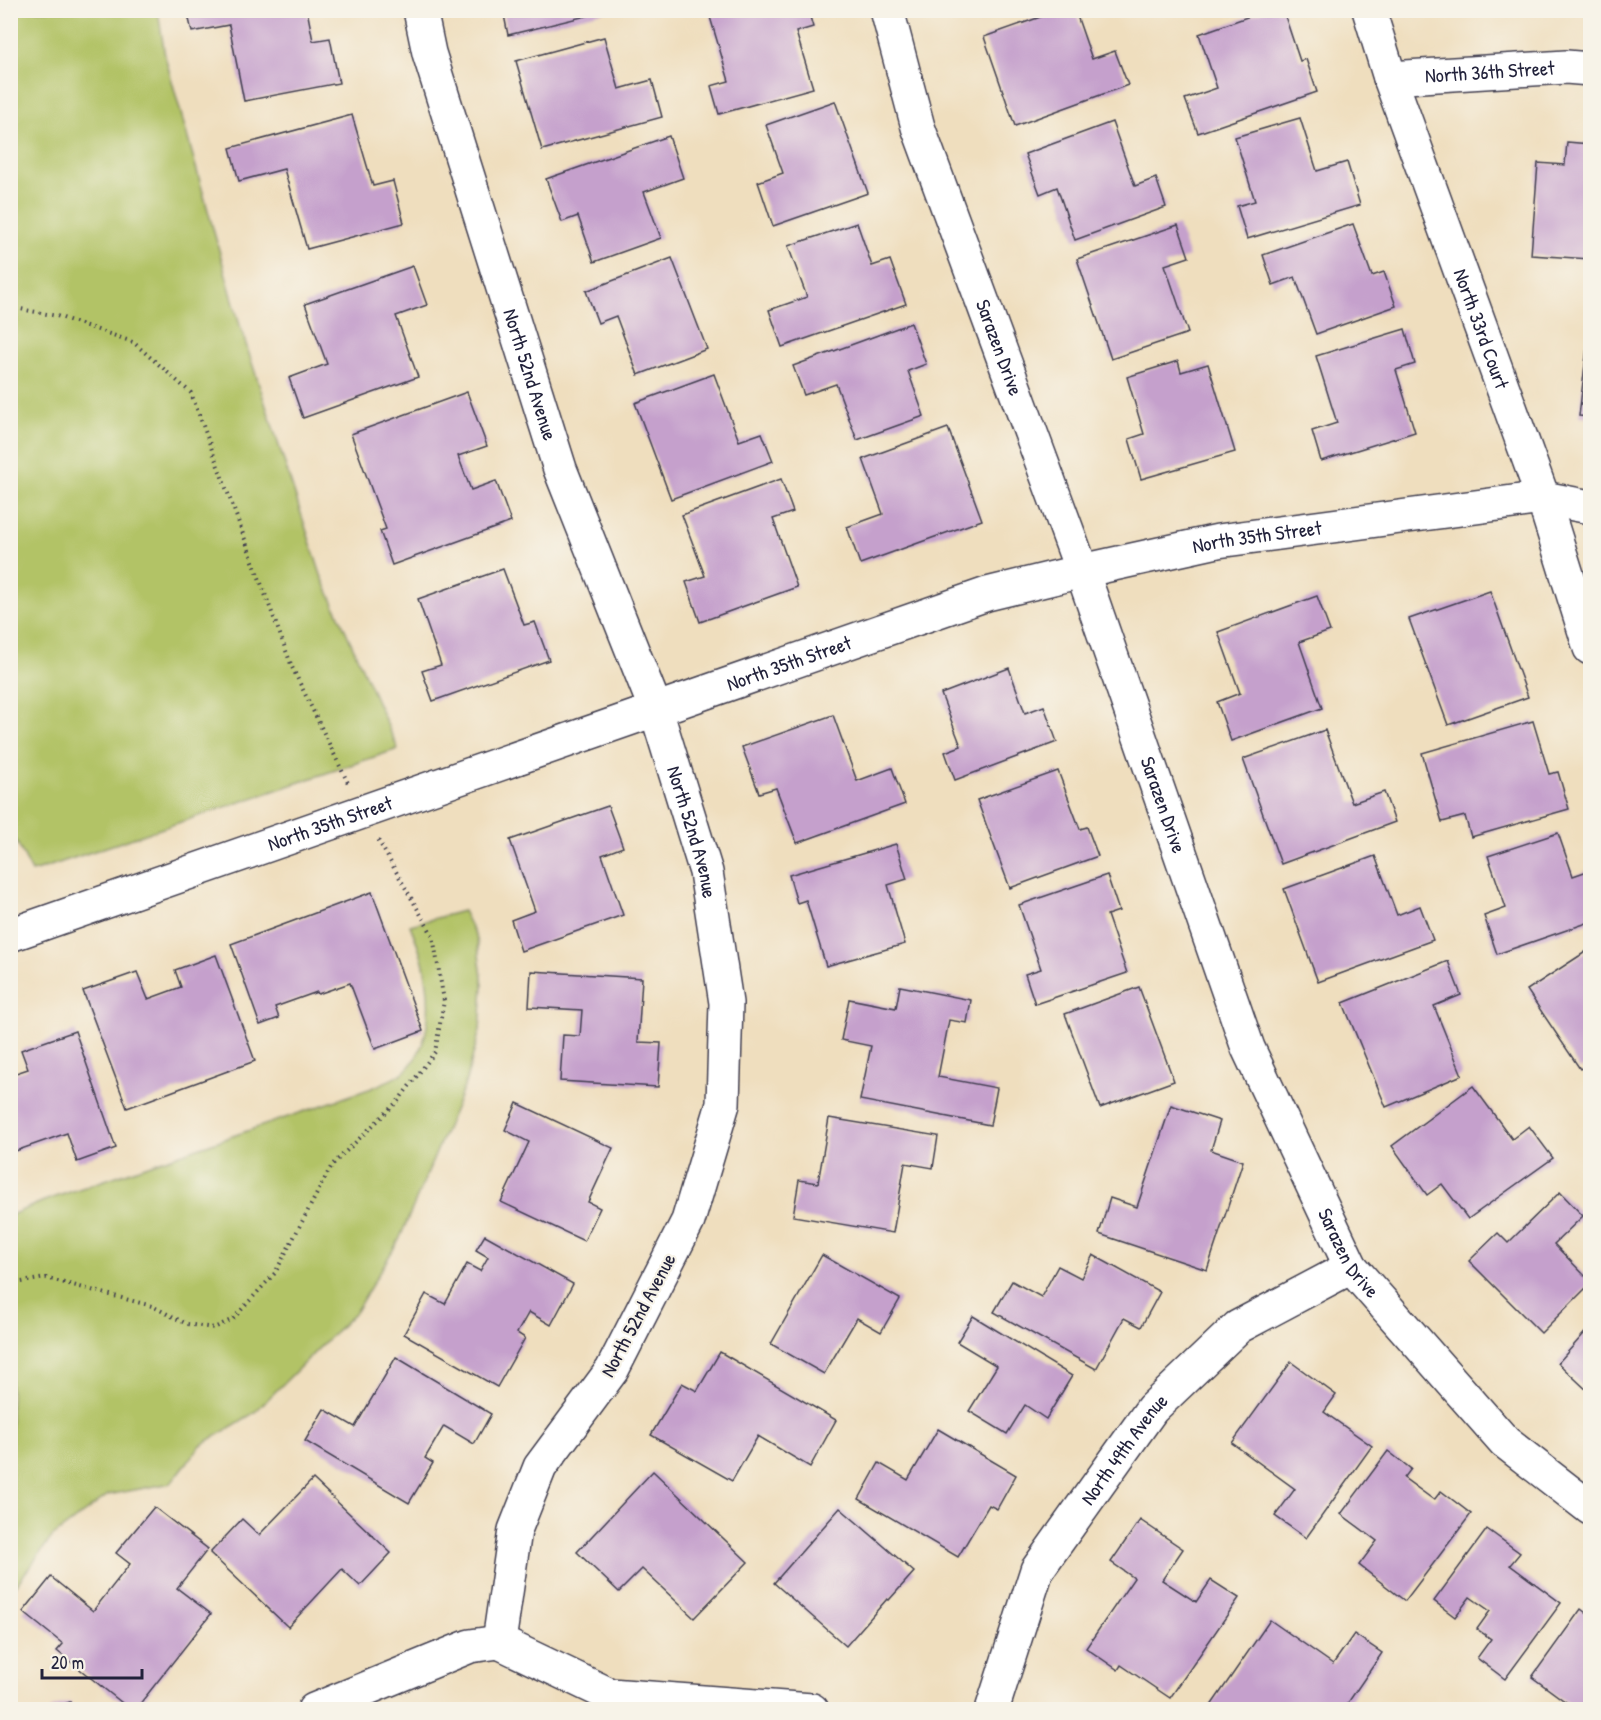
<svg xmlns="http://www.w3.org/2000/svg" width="1601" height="1720" font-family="'Patrick Hand',sans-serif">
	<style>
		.green { fill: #b2c366; stroke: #6a7250; stroke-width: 1.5 }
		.building { fill: #c5a0cc }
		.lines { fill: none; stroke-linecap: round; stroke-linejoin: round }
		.minor-casing { stroke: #413e4f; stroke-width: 36 }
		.path { stroke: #413e4f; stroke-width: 4; stroke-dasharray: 1.5 4.5; stroke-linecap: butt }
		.minor { stroke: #fff; stroke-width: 33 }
		.labels { text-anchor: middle; stroke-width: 4.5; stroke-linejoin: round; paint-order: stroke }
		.street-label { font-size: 20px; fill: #22223b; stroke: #f7f3e8 }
	</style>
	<rect width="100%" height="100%" fill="#f7f3e8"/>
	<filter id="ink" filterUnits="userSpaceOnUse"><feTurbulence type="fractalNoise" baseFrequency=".0167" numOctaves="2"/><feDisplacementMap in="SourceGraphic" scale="12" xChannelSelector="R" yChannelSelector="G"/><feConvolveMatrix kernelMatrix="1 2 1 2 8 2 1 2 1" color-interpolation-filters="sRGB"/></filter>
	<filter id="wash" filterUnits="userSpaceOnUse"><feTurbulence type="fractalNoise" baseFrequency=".008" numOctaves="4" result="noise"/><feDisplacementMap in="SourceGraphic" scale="24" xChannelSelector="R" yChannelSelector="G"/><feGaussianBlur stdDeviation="1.35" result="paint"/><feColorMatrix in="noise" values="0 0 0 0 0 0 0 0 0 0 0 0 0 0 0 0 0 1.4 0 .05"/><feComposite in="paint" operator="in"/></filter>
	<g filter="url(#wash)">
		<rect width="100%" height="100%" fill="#efdebe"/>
		<g class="green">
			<polygon points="11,10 158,11 165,56 241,329 321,575 398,749 32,872 10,829"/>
			<path d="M463 911 477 939 483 985 480 1030 464 1087 399 1240 356 1311 254 1413 201 1445 171 1483 108 1495 52 1537 11 1592V1215L44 1201 372 1088C382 1083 397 1078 405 1071 433 1044 431 1000 424 965 421 951 415 938 410 925Z"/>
		</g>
		<g id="blocks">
			<g class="building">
				<polygon points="187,10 307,10 313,41 330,38 339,83 244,101 229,25 192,32"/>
				<polygon points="503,10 607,10 607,11 508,35"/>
				<polygon points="733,10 808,10 813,27 796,32 813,88 719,114 711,86 729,81 710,17"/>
				<polygon points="1060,10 1075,10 1092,59 1115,51 1128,85 1015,126 984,37"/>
				<polygon points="1267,10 1283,10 1300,61 1306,59 1317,92 1198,133 1185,99 1217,88 1199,34"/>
				<polygon points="604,37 619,89 652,80 662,117 542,150 516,61"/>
				<polygon points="835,101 868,193 773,226 758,182 783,173 766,125"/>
				<polygon points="352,115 373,186 393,181 404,223 307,249 284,169 239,181 230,148"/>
				<polygon points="1300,118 1317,171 1347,162 1360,205 1247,239 1237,206 1255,201 1235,137"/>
				<polygon points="1112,122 1135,186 1156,178 1166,207 1075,240 1057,187 1040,194 1025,154"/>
				<polygon points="669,136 683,178 644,192 661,238 594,262 578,216 562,222 546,179"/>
				<polygon points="1567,142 1590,144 1590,259 1531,255 1538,163 1565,165"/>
				<polygon points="857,223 872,266 890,260 906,304 782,347 769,310 807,297 788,246"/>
				<polygon points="1353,224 1372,276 1384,272 1396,306 1316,334 1295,277 1273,285 1263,255"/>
				<polygon points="1178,225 1189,257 1165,265 1188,333 1111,359 1077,259"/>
				<polygon points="672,258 707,349 638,375 616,316 598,323 586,291"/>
				<polygon points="413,266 427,305 396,316 418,377 303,418 289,378 327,364 305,304"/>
				<polygon points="911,323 926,364 908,371 924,416 857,440 836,384 804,395 793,366"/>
				<polygon points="1405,329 1415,364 1396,370 1415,432 1321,461 1312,431 1337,423 1316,356"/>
				<polygon points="1589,330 1590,330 1590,417 1579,416"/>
				<polygon points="1178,361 1181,372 1208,364 1235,452 1141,479 1129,439 1144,434 1127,377"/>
				<polygon points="714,374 739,441 762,433 773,461 671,499 635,403"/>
				<polygon points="467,392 487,446 458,456 471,490 496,481 511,522 392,565 380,531 386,529 351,434"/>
				<polygon points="948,428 982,520 860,564 847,527 883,514 863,459"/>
				<polygon points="781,479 793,512 773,519 797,587 700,622 686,582 705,576 682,515"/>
				<polygon points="503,569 524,625 535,622 549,660 433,701 422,671 441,665 418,599"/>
				<polygon points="1490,591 1528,697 1448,725 1409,619"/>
				<polygon points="1317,596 1330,631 1299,642 1322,708 1231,741 1217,702 1240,693 1218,632"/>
				<polygon points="1009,668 1025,713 1044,706 1057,742 955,780 945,752 961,746 941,694"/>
				<polygon points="833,715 857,781 892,768 905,804 797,843 776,788 759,793 742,747"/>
				<polygon points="1533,721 1549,774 1558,772 1569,809 1471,837 1465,816 1442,822 1422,753"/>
				<polygon points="1325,730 1352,803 1384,792 1395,822 1281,864 1243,759"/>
				<polygon points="1058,771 1080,829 1087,827 1098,856 1010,888 977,800"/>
				<polygon points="608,806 623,847 602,855 623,915 521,951 511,920 535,911 510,840"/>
				<polygon points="1558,833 1573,876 1590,870 1590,922 1497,954 1484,916 1506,908 1488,856"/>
				<polygon points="896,844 907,879 888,885 905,944 826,966 806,900 797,903 789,875"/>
				<polygon points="1375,856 1397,915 1420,906 1433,940 1318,982 1284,889"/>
				<polygon points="1107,875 1119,911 1107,915 1127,973 1035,1004 1025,974 1041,969 1019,905"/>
				<polygon points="372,892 423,1031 375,1049 350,983 318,994 317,992 275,1007 279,1018 260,1025 231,944"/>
				<polygon points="1590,949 1590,1062 1580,1069 1527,990"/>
				<polygon points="216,955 255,1061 127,1108 83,991 137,972 148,999 181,987 175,970"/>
				<polygon points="1448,961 1461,995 1434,1006 1462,1075 1386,1107 1343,1003"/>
				<polygon points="531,971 642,978 638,1042 661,1043 658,1087 560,1081 563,1035 580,1036 582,1010 529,1007"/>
				<polygon points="900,986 971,1000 967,1023 949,1020 938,1077 997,1088 990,1125 860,1100 871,1046 841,1040 849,999 896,1008"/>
				<polygon points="1139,987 1174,1081 1100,1108 1065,1014"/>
				<polygon points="75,1031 116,1148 77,1162 67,1133 10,1153 10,1075 28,1069 21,1050"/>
				<polygon points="1473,1086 1512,1139 1529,1126 1553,1158 1468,1219 1442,1184 1427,1195 1392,1146"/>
				<polygon points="517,1103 613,1148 588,1202 600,1208 584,1241 501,1202 529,1142 505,1130"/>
				<polygon points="1171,1105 1220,1121 1211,1150 1243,1161 1207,1270 1099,1234 1110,1198 1137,1207"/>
				<polygon points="829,1118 938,1136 933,1168 905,1163 893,1233 793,1216 799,1180 818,1183"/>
				<polygon points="1560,1192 1583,1216 1554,1244 1590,1281 1590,1284 1541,1333 1469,1261 1498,1233 1508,1243"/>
				<polygon points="485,1235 573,1284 551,1325 529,1312 517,1333 525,1338 497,1387 404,1334 426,1294 445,1304 467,1264 480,1271 488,1257 476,1250"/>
				<polygon points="822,1255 900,1299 881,1332 857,1318 824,1374 771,1344"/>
				<polygon points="1093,1255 1160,1292 1141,1327 1124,1318 1096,1369 994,1312 1012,1281 1041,1297 1058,1266 1081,1278"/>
				<polygon points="973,1316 1072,1376 1046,1419 1025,1405 1007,1434 969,1411 997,1366 957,1342"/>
				<polygon points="1590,1327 1590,1393 1558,1363"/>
				<polygon points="720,1352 836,1420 810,1467 758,1436 732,1481 651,1435 682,1383 697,1391"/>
				<polygon points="396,1357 491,1414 474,1444 444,1426 425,1458 433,1463 409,1503 305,1441 324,1409 355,1427"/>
				<polygon points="1291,1362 1336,1395 1324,1412 1372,1446 1306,1538 1275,1516 1295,1489 1232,1443"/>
				<polygon points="938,1429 1016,1475 997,1509 989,1505 958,1557 859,1499 879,1463 908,1480"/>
				<polygon points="1388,1451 1411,1469 1404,1478 1434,1500 1441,1491 1471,1514 1405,1601 1359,1565 1377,1541 1341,1514"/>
				<polygon points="653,1471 748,1562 694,1618 642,1569 619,1592 577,1552"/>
				<polygon points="313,1479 391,1553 360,1586 342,1569 288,1627 210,1553 242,1519 259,1535"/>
				<polygon points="154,1507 208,1549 177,1588 211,1614 135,1710 131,1710 57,1651 63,1644 23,1612 51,1577 93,1611 130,1564 116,1553"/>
				<polygon points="840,1508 914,1572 889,1600 887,1599 846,1646 774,1583"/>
				<polygon points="1140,1520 1183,1549 1162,1580 1196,1602 1211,1580 1239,1598 1170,1698 1121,1665 1118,1670 1086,1648 1134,1578 1111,1562"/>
				<polygon points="1487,1529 1520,1553 1510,1565 1561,1603 1505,1679 1477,1658 1491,1639 1477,1629 1490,1611 1470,1597 1455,1617 1434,1601"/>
				<polygon points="1581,1609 1590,1616 1590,1710 1577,1710 1532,1677"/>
				<polygon points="1270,1620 1333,1664 1354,1634 1382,1653 1343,1710 1208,1710"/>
				<polygon points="70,1702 73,1710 50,1710 50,1709"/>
			</g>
		</g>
	</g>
	<g filter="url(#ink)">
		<use href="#blocks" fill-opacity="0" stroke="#413e4f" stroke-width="1.5"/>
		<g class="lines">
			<g class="minor-casing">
				<g id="minor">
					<path id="s1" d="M420 10 429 53 560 469 656 710 706 872 726 1003 723 1104 688 1221 612 1370 540 1467 515 1530 499 1642"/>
					<path id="s2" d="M887 10 918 127 1082 571 1248 1048 1351 1267 1505 1442 1590 1508"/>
					<path id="s3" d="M1369 10 1390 78 1543 498 1590 648"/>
					<path id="s4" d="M1390 78 1566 67 1590 69"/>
					<path id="s5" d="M10 935 987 594 1082 571 1218 541 1543 498 1590 507"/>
					<polyline points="499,1642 610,1695 812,1710"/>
					<polyline points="314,1710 470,1646 499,1642"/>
					<path id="s6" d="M992 1710 1037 1570 1152 1409 1238 1327 1351 1267"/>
				</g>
			</g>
			<g class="path">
				<polyline points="10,307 57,316 133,342 191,393 292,667 348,783"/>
				<polyline points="10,1284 46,1278 152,1306 187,1324 214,1328 233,1319 275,1273 332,1165 398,1101 435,1052 444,1001 433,936 378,840"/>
			</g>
			<use href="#minor" class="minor"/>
		</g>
	</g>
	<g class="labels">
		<g class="street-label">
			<text dy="7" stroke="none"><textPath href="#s4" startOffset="100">North 36th Street</textPath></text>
			<text dy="7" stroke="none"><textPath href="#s3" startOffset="338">North 33rd Court</textPath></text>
			<text dy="7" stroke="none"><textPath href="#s2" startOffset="356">Sarazen Drive</textPath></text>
			<text dy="7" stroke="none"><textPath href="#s1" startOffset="381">North 52nd Avenue</textPath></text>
			<text dy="7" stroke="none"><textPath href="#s5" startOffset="1311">North 35th Street</textPath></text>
			<text dy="7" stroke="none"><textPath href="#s5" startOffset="825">North 35th Street</textPath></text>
			<text dy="7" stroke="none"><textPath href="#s2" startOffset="842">Sarazen Drive</textPath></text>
			<text dy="7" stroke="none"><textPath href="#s5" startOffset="339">North 35th Street</textPath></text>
			<text dy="7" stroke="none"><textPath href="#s1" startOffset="867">North 52nd Avenue</textPath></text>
			<text dy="7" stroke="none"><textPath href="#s2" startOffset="1328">Sarazen Drive</textPath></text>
			<text transform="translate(638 1315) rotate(-62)" y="7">North 52nd Avenue</text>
			<text dy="7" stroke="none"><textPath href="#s6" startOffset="296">North 49th Avenue</textPath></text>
		</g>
	</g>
	<rect width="1601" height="1720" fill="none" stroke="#f7f3e8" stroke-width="36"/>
	<path d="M42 1669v9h100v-9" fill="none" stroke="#22223b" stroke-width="3"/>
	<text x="51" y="1669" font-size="18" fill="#22223b" stroke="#f7f3e8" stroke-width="4.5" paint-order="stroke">20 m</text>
</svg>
